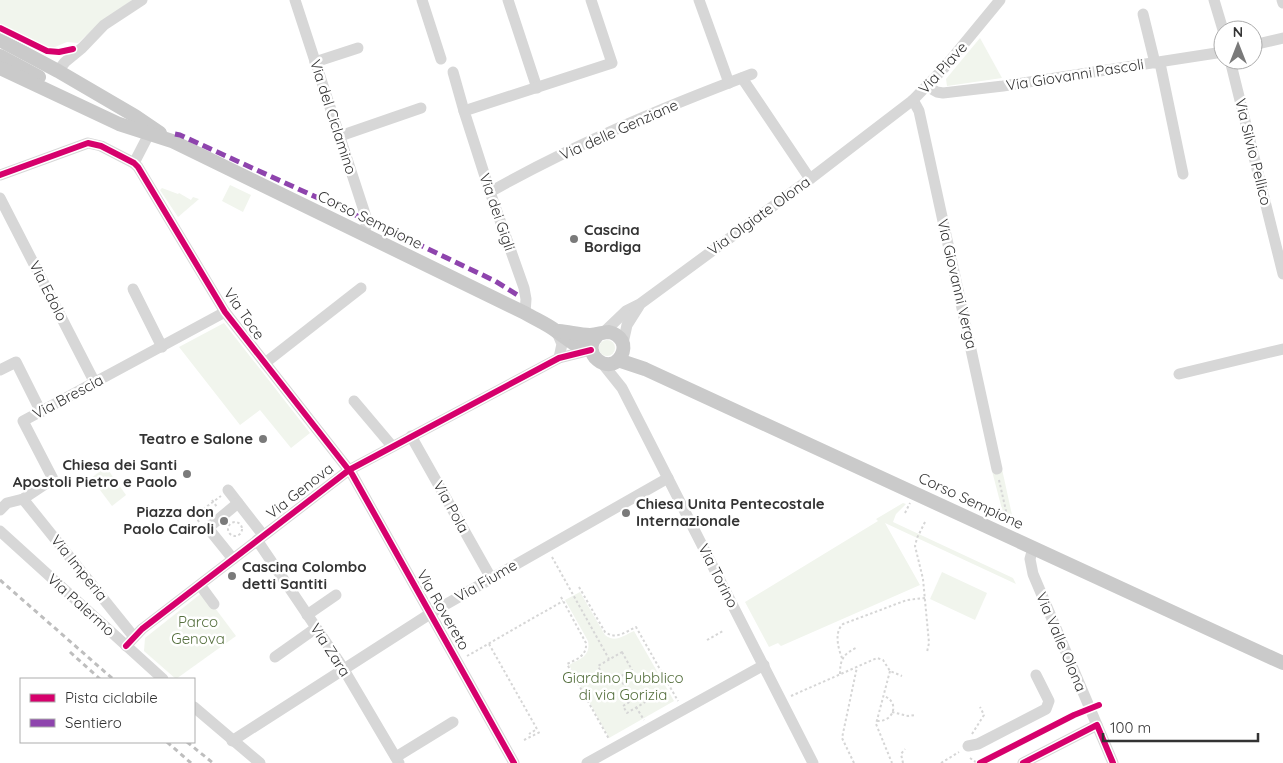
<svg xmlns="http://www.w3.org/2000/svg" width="1283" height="763" font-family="Quicksand,sans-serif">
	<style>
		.green { fill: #f1f5ed }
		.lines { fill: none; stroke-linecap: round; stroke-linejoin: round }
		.path { stroke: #d6d6d6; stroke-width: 2; stroke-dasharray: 2.5 2.5; stroke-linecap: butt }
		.minor { stroke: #d7d7d7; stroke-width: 11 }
		.major { stroke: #cacaca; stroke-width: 14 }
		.rail { stroke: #bebebe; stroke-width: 3; stroke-dasharray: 5 4; stroke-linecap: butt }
		.quiet { stroke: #8e44ad; stroke-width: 5; stroke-dasharray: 10 5; stroke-linecap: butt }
		.cycleway-casing { stroke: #fff; stroke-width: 9 }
		.cycleway { stroke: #d6006c; stroke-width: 6 }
		.poi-dot { fill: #7a7a7a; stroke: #fff; stroke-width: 2 }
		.labels { text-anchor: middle; stroke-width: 5; stroke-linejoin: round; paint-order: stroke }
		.street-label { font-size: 15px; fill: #333; stroke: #fff }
		.poi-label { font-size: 15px; font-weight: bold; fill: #333; stroke: #fff; text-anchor: start }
		.park-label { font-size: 15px; fill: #56703f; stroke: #fff }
	</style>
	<rect width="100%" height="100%" fill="#fff"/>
	<g class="green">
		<polygon points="0,0 132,0 94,28 78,43 67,42 55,47 45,47 0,25"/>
		<polygon points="980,38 1002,78 947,86 946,79"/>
		<polygon points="230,185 251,195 243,212 222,201"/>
		<polygon points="162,188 178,194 179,193 191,200 193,197 199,199 178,217 160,190"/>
		<polygon points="224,323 310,433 291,448 260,410 240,425 179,347"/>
		<circle cx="607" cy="348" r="8"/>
		<polygon points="106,467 126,495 112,506 91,478"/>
		<polygon points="1002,469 1012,515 1004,517 992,471"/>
		<polygon points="903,503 906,504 896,514 893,522 1013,578 1016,584 885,523 920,585 781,646 778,643 769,647 745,602 878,521 876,519"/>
		<polygon points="942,572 987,593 975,620 930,599"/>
		<polygon points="203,592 236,636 176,679 144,651 145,638"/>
		<path d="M580 592 605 635C615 643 623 636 634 631L674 701 609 738 569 665C580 659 591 656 588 641L565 600Z"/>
	</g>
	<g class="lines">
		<g class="path">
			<polyline points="999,480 1009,524"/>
			<polyline points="212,500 217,507"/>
			<polyline points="905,513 910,503"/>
			<polyline points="205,518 202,510 221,496"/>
			<polyline points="199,522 193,512 196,512 201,519"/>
			<polyline points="925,522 917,538 915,546 923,579 929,643 927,652"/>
			<circle cx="235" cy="529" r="7"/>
			<polyline points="552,557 609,659"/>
			<path d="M579 587 605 632C616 640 625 632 636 627L678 701"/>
			<path d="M561 597 586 643C587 656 577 659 567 664L609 739"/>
			<polyline points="707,640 723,631"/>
			<polyline points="489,644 537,729 529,734"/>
			<polygon points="622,652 632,670 607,684 598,666"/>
			<polyline points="467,656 563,601"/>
			<path d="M842 658C838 648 834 632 843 624L907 600 925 598"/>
			<polyline points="890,671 876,724 892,763"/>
			<path d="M840 674C840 660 843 654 856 648"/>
			<polyline points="620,678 632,700"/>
			<polygon points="642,694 647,701 627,713 623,706"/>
			<polyline points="791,696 877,658 883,660 890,671 902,676"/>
			<polyline points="636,707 644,720"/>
			<polyline points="892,712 908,716 915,715"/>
			<path d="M877 721C894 722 900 702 884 696"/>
			<polyline points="972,734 984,715 980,707"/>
			<polyline points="524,740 540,732"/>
			<polyline points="970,758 977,763"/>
			<polyline points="854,763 842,738 857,667"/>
			<polyline points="903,763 901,754 905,749"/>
			<polyline points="941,763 959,752"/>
		</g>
		<g class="minor">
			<polyline points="295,0 367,220 364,235"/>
			<polyline points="422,0 441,59"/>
			<polyline points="508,0 537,88"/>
			<polyline points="699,0 729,83"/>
			<polyline points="1214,0 1223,30"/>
			<polyline points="1282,0 1283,3"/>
			<polyline points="1143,14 1155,63"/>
			<polyline points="1253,45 1283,38"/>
			<polyline points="1230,60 1283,274"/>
			<polyline points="315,62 358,48"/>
			<polyline points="1160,63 1183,174"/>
			<polyline points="58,71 65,62 82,48 104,25 142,0"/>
			<polyline points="453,72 464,111"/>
			<polyline points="742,78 810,179"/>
			<polyline points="928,87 937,92 943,93 1003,86 1223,52"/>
			<polyline points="913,100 919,111 997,469"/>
			<polyline points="340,136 421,108"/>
			<polyline points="134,163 149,134"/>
			<polyline points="0,175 88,143 101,146 134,163 138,167 225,312 352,474 514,763"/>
			<path d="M490 192C573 145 662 108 752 74"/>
			<polyline points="0,198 95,383"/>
			<polyline points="133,289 162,347"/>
			<polyline points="525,313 526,299 524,288 490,192 464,111 612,63 591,0"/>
			<polyline points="556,330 562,344 559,358"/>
			<polyline points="603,333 626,311 640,304 810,179 913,100 944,68 1000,0"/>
			<polyline points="623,343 627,325 639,306"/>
			<polyline points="265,363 361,288"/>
			<polyline points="602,363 622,388 813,763"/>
			<polyline points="0,370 16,362 41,412"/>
			<polyline points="1179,374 1283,349"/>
			<polyline points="354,401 392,446"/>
			<polyline points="411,436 491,578"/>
			<polyline points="228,490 263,535"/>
			<polyline points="23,499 134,637"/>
			<polyline points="0,510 7,503 23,499 53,479 23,421 225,312"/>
			<polyline points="0,531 163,679"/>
			<polyline points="257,540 340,663 399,763"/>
			<polyline points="1033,548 1030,559 1033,574 1113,763"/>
			<polyline points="233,559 208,528 238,503"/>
			<polyline points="200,585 214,604"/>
			<polyline points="307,615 336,595"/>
			<polyline points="126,646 142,629 349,470 559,358 591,350"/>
			<polyline points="275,657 316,628"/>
			<polyline points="194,707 260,763"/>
			<polyline points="232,741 436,610 668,478"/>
			<polyline points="968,746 978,744 1046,709 1049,701 1036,675"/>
			<polyline points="396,757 453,722"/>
			<polyline points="587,763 764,665"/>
			<polyline points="1023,763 1097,725"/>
		</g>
		<g class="major">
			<polyline points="0,40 58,71 135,116 160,133"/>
			<polyline points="0,56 39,77"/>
			<path d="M0 68 119 124 172 141 525 313C535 319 547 324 556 331 567 338 577 349 591 349"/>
			<path d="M559 331C570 332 580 335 590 335 597 335 603 332 609 332 614 333 619 336 622 341 624 345 624 351 621 356 610 377 577 353 599 334"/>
			<polyline points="618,360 645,369 1283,663"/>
		</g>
		<g class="rail">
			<polyline points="0,580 113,679"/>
			<polyline points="70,652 100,679"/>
			<polyline points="167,742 191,763"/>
			<polyline points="187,742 213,763"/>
		</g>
		<g class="quiet">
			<polyline points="175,134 180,135 362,218"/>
			<polyline points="374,223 495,281 519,296"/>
		</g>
		<g class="cycleway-casing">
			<g id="cycleway">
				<polyline points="0,28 47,51 59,52 73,49"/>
				<polyline points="0,175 88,143 101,146 134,163 138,167 225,312 352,474 514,763"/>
				<polyline points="126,646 142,629 349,470 559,358 591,350"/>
				<polyline points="980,763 1074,715 1099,705"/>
				<polyline points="1023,763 1097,725 1113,763"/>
			</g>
		</g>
		<use href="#cycleway" class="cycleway"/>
	</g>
	<g class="poi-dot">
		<circle cx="574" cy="239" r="5"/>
		<circle cx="263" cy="439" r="5"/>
		<circle cx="187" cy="474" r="5"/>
		<circle cx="626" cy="513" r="5"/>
		<circle cx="224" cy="521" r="5"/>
		<circle cx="232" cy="576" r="5"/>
	</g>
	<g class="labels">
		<g class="street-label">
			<text transform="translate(943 68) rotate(-48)" y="5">Via Piave</text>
			<text transform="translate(1075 75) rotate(-9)" y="5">Via Giovanni Pascoli</text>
			<text transform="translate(333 117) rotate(72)" y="5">Via del Ciclamino</text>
			<text transform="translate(619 130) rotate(-24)" y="5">Via delle Genziane</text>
			<text transform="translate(1253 152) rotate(76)" y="5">Via Silvio Pellico</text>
			<text transform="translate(497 212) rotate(71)" y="5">Via dei Gigli</text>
			<text transform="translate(759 216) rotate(-36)" y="5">Via Olgiate Olona</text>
			<text transform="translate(370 220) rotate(26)" y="5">Corso Sempione</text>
			<text transform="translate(957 284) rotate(77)" y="5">Via Giovanni Verga</text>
			<text transform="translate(48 291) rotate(63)" y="5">Via Edolo</text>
			<text transform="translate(244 314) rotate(55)" y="5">Via Toce</text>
			<text transform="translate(68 397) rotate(-28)" y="5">Via Brescia</text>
			<text transform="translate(300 491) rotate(-38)" y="5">Via Genova</text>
			<text transform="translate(971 501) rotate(25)" y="5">Corso Sempione</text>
			<text transform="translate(451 507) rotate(61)" y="5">Via Pola</text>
			<text transform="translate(79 568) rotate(51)" y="5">Via Imperia</text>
			<text transform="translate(718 576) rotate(63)" y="5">Via Torino</text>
			<text transform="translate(486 581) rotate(-30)" y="5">Via Fiume</text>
			<text transform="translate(81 605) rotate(42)" y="5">Via Palermo</text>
			<text transform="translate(443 610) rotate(60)" y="5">Via Rovereto</text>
			<text transform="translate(1061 642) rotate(67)" y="5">Via Valle Olona</text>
			<text transform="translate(330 650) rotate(57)" y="5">Via Zara</text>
		</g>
		<g class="poi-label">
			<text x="584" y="235">Cascina<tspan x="584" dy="17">Bordiga</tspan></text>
			<text x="253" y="444" text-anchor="end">Teatro e Salone</text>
			<text x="177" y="470" text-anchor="end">Chiesa dei Santi<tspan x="177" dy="17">Apostoli Pietro e Paolo</tspan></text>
			<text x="636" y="509">Chiesa Unita Pentecostale<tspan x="636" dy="17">Internazionale</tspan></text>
			<text x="214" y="517" text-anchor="end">Piazza don<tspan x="214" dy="17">Paolo Cairoli</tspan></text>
			<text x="242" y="572">Cascina Colombo<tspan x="242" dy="17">detti Santiti</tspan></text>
		</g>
		<g class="park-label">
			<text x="198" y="627">Parco<tspan x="198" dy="17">Genova</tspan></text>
			<text x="623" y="683">Giardino Pubblico<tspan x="623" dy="17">di via Gorizia</tspan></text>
		</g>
	</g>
	<rect x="20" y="678" width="175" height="65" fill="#ffffff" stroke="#adadad"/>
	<rect x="30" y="694" width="25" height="8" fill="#d6006c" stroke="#adadad"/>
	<text x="65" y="703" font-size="15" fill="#333333">Pista ciclabile</text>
	<rect x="30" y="719" width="25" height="8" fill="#8e44ad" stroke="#adadad"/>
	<text x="65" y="728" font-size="15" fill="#333333">Sentiero</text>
	<g transform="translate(1238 45)"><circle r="24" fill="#ffffff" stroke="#adadad"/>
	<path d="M0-4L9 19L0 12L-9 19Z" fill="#7a7a7a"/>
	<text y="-8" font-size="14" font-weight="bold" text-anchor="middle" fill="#333333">N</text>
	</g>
	<path d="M1103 733v8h155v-8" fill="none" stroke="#333333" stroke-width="2.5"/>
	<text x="1110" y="733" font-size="15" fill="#333333" stroke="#ffffff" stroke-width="4" paint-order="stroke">100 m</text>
</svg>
